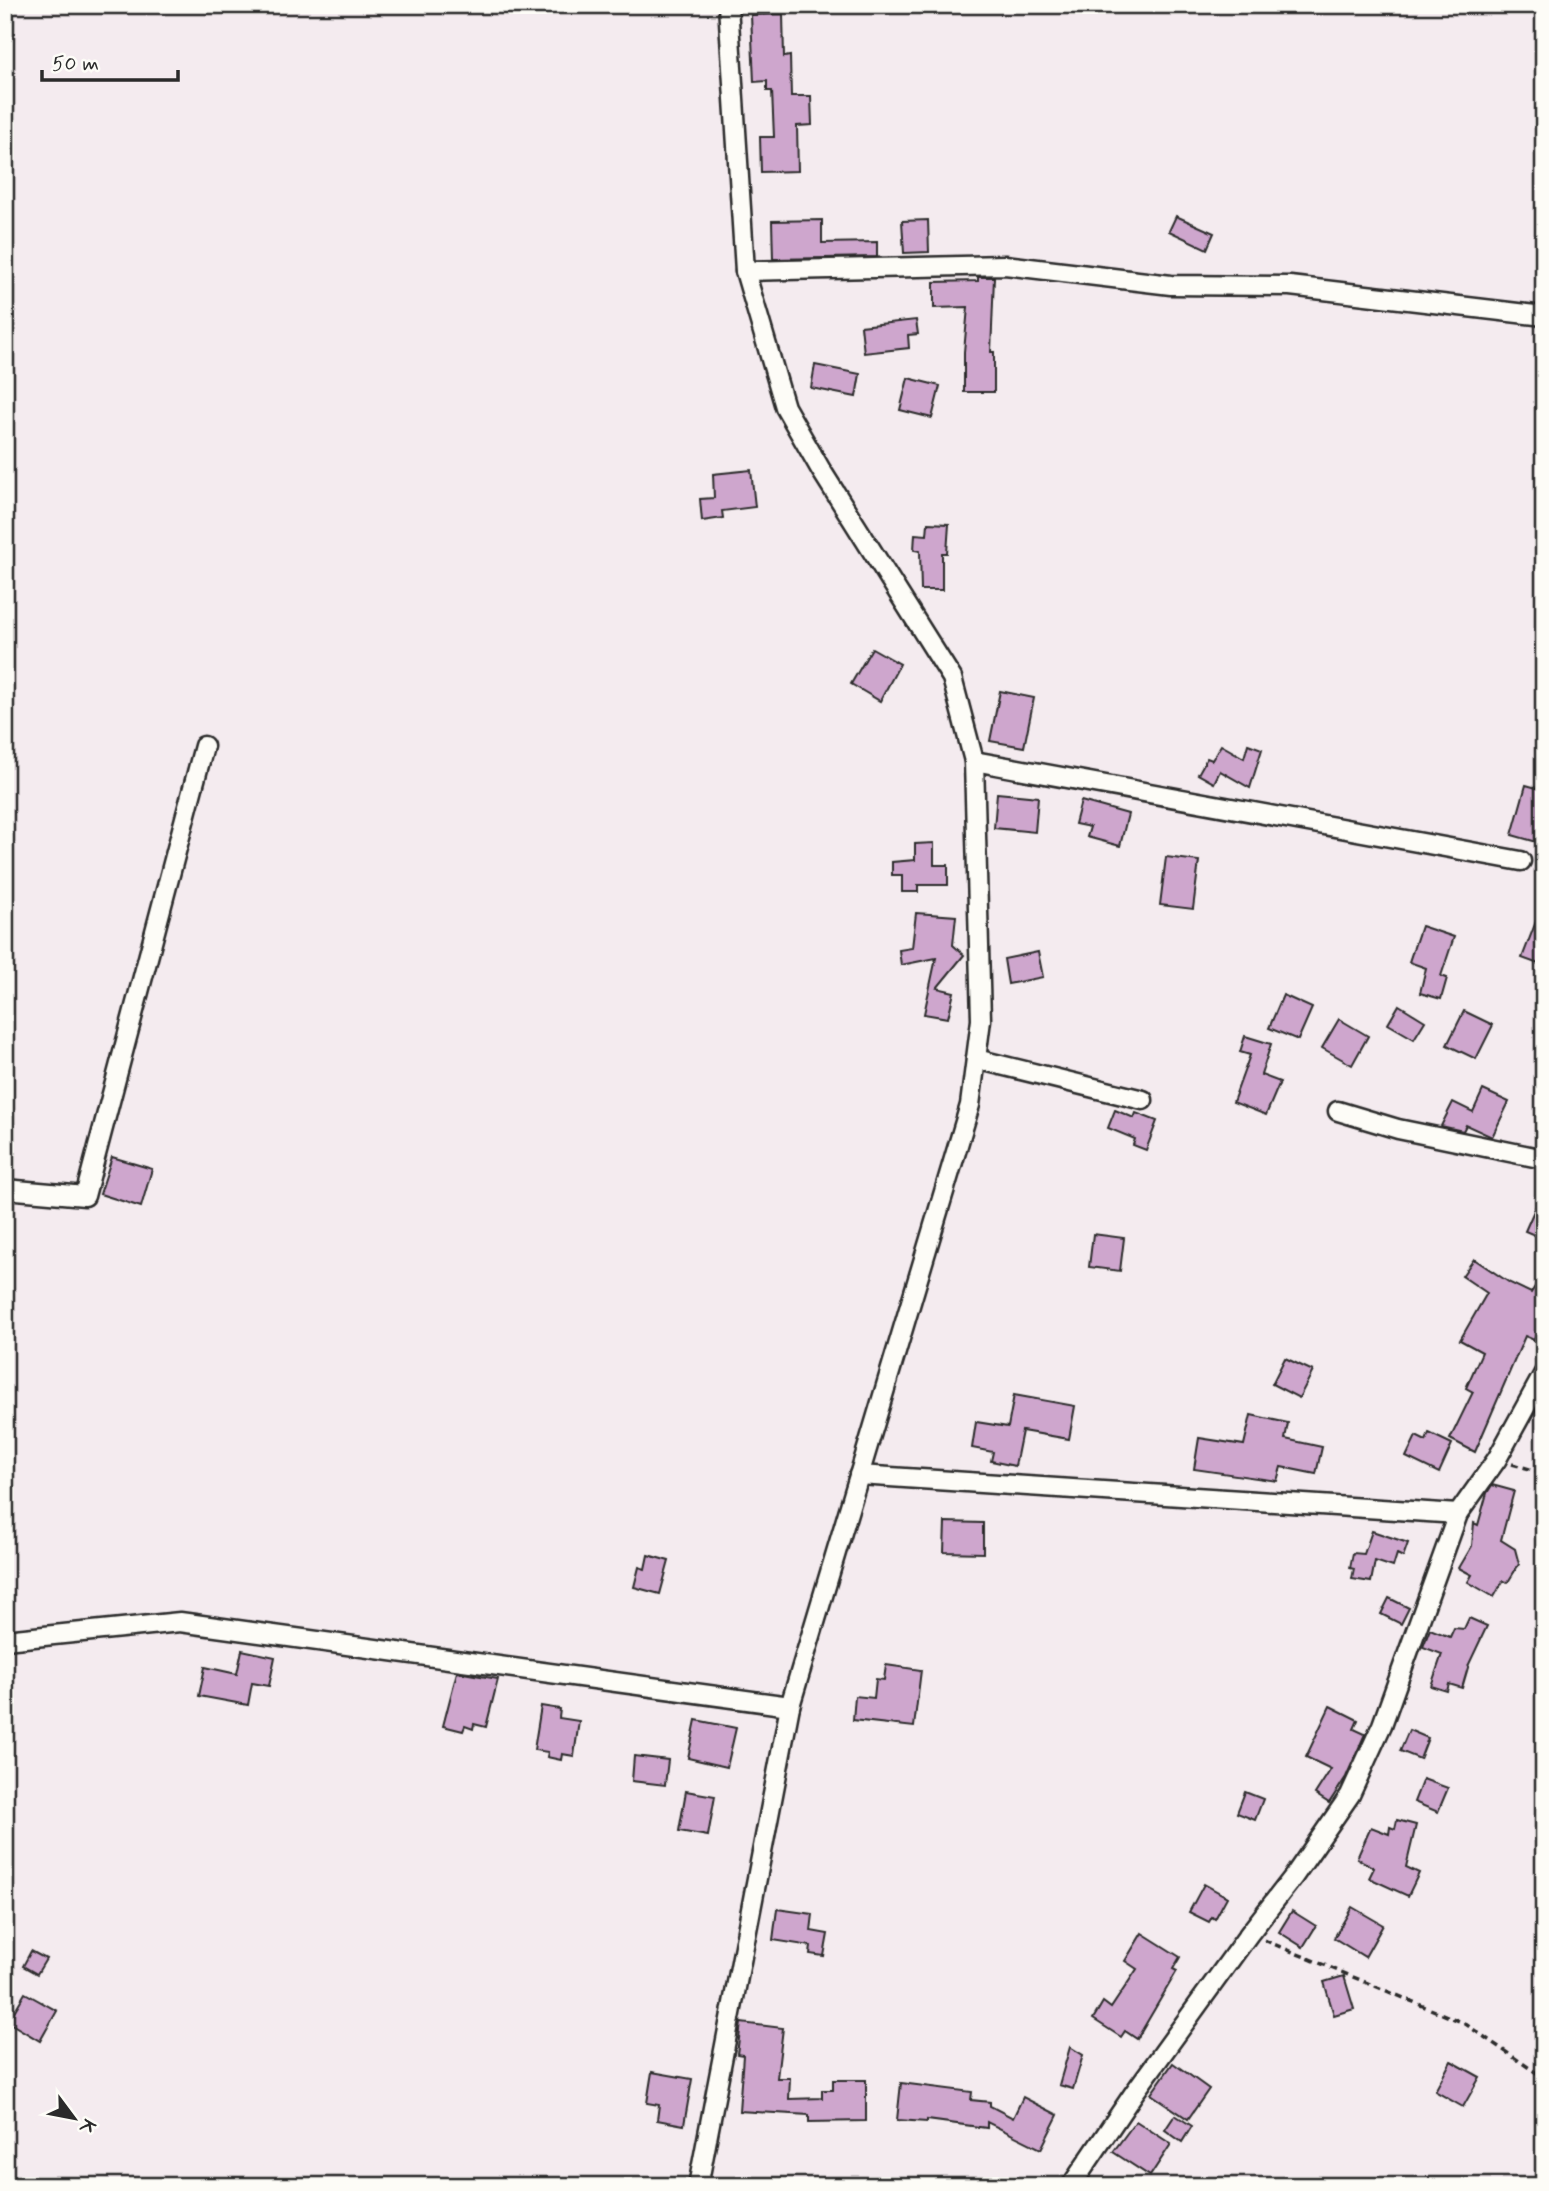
<svg xmlns="http://www.w3.org/2000/svg" width="1549" height="2191" font-family="Mynerve,sans-serif">
	<style>
		.building { fill: #cea6cd; stroke: #2b2b2b; stroke-width: 2 }
		.lines { fill: none; stroke-linecap: round; stroke-linejoin: round }
		.minor-casing { stroke: #2b2b2b; stroke-width: 23 }
		.path { stroke: #2b2b2b; stroke-width: 3.5; stroke-dasharray: 7 5; stroke-linecap: butt }
		.minor { stroke: #fdfcf7; stroke-width: 18 }
	</style>
	<rect width="100%" height="100%" fill="#f4ebef"/>
	<filter id="ink" filterUnits="userSpaceOnUse"><feTurbulence type="fractalNoise" baseFrequency=".0143" numOctaves="2"/><feDisplacementMap in="SourceGraphic" scale="14" xChannelSelector="R" yChannelSelector="G"/><feConvolveMatrix kernelMatrix="1 2 1 2 8 2 1 2 1" color-interpolation-filters="sRGB"/></filter>
	<g filter="url(#ink)">
		<g class="building">
			<polygon points="783,14 784,57 790,56 791,96 811,96 812,125 797,126 798,171 761,172 760,137 774,137 772,91 767,91 767,81 754,82 751,15"/>
			<polygon points="1176,216 1214,233 1207,249 1169,231"/>
			<polygon points="822,220 822,243 877,242 877,257 773,259 772,221"/>
			<polygon points="928,220 929,252 904,253 902,221"/>
			<polygon points="978,277 994,277 991,352 994,352 994,392 964,392 964,352 968,307 934,308 934,282 978,281"/>
			<polygon points="916,320 918,334 908,335 909,348 864,353 861,326"/>
			<polygon points="815,365 860,374 856,397 811,388"/>
			<polygon points="908,378 940,386 932,418 900,410"/>
			<polygon points="751,470 755,507 722,511 723,518 702,521 700,499 714,498 713,474"/>
			<polygon points="928,523 949,524 947,553 942,553 942,590 921,590 920,551 914,550 915,534 927,535"/>
			<polygon points="872,648 900,664 880,701 851,684"/>
			<polygon points="1000,691 1034,698 1024,747 990,741"/>
			<polygon points="1248,744 1262,749 1250,788 1220,771 1214,783 1198,774 1207,758 1212,760 1221,745 1244,758"/>
			<polygon points="1526,785 1544,790 1544,844 1512,835"/>
			<polygon points="997,793 1038,797 1035,832 994,828"/>
			<polygon points="1081,801 1128,814 1120,846 1087,837 1090,827 1075,824"/>
			<polygon points="934,843 934,865 948,865 948,885 918,885 918,892 902,892 902,875 892,875 892,862 915,860 915,844"/>
			<polygon points="1166,857 1199,861 1193,909 1160,905"/>
			<polygon points="1542,906 1544,906 1544,966 1522,958"/>
			<polygon points="916,913 956,916 953,945 964,955 937,988 954,992 948,1018 924,1014 936,958 901,965 899,950 912,948"/>
			<polygon points="1421,926 1454,937 1441,976 1447,978 1441,999 1420,993 1426,968 1409,962"/>
			<polygon points="1038,952 1043,977 1008,984 1004,959"/>
			<polygon points="1283,995 1312,1008 1298,1040 1269,1028"/>
			<polygon points="1399,1005 1425,1021 1414,1039 1388,1024"/>
			<polygon points="1464,1011 1493,1025 1476,1059 1447,1045"/>
			<polygon points="1339,1019 1368,1036 1352,1065 1322,1048"/>
			<polygon points="1245,1036 1271,1044 1261,1075 1280,1082 1266,1115 1233,1102 1250,1055 1240,1052"/>
			<polygon points="1483,1090 1509,1102 1492,1137 1466,1125 1463,1131 1441,1126 1453,1102 1473,1112"/>
			<polygon points="1115,1110 1134,1118 1136,1113 1157,1121 1146,1150 1133,1145 1135,1139 1108,1128"/>
			<polygon points="112,1157 152,1169 141,1207 100,1194"/>
			<polygon points="1544,1188 1544,1239 1525,1231"/>
			<polygon points="1093,1234 1124,1238 1120,1271 1089,1267"/>
			<polygon points="1474,1259 1510,1283 1531,1293 1544,1272 1544,1320 1534,1340 1525,1336 1475,1452 1450,1439 1473,1392 1466,1388 1482,1352 1460,1340 1487,1293 1462,1276"/>
			<polygon points="1285,1358 1313,1371 1299,1398 1272,1384"/>
			<polygon points="1014,1395 1075,1406 1069,1439 1022,1431 1015,1466 991,1461 993,1452 972,1448 976,1422 1008,1427"/>
			<polygon points="1251,1415 1288,1423 1285,1439 1322,1447 1316,1474 1281,1467 1277,1481 1194,1469 1199,1438 1244,1445"/>
			<polygon points="1429,1433 1452,1444 1439,1473 1406,1457 1416,1436 1426,1441"/>
			<polygon points="1492,1485 1514,1491 1501,1540 1515,1549 1519,1564 1508,1582 1503,1581 1494,1597 1468,1582 1472,1575 1459,1568 1472,1546 1474,1523 1478,1525 1487,1493"/>
			<polygon points="945,1522 983,1523 983,1553 944,1552"/>
			<polygon points="1372,1531 1408,1543 1403,1557 1397,1554 1393,1567 1375,1561 1371,1582 1352,1579 1354,1569 1350,1568 1353,1553 1364,1554"/>
			<polygon points="648,1555 669,1561 660,1594 634,1587 639,1567 645,1569"/>
			<polygon points="1389,1598 1409,1608 1401,1624 1381,1614"/>
			<polygon points="1469,1618 1487,1626 1469,1664 1462,1688 1449,1684 1447,1691 1431,1686 1442,1654 1423,1647 1430,1629 1450,1637 1454,1628 1464,1629"/>
			<polygon points="242,1650 275,1657 269,1686 252,1683 248,1705 199,1696 205,1667 237,1674"/>
			<polygon points="886,1665 921,1670 914,1727 853,1720 855,1696 874,1698 876,1679 884,1680"/>
			<polygon points="457,1672 498,1679 486,1727 474,1724 473,1729 465,1726 463,1731 443,1726"/>
			<polygon points="541,1706 560,1709 559,1718 579,1721 574,1756 562,1754 561,1760 547,1757 548,1752 534,1750"/>
			<polygon points="1330,1706 1358,1720 1354,1729 1365,1734 1346,1777 1329,1803 1315,1794 1331,1769 1306,1757"/>
			<polygon points="696,1720 736,1728 727,1767 688,1758"/>
			<polygon points="1409,1730 1428,1738 1420,1759 1400,1751"/>
			<polygon points="634,1756 668,1760 665,1785 632,1781"/>
			<polygon points="1423,1779 1448,1788 1438,1812 1414,1802"/>
			<polygon points="686,1791 715,1796 708,1836 679,1831"/>
			<polygon points="1245,1792 1263,1799 1255,1820 1237,1813"/>
			<polygon points="1397,1820 1416,1825 1406,1867 1419,1873 1408,1896 1369,1878 1374,1868 1357,1858 1371,1827 1389,1834 1390,1827 1395,1829"/>
			<polygon points="1204,1884 1227,1897 1215,1919 1212,1917 1209,1922 1189,1912"/>
			<polygon points="1352,1907 1383,1925 1365,1957 1334,1938"/>
			<polygon points="777,1909 813,1914 811,1931 828,1934 824,1956 810,1954 811,1946 773,1940"/>
			<polygon points="1292,1911 1316,1926 1303,1947 1279,1932"/>
			<polygon points="1142,1933 1180,1957 1173,1969 1177,1971 1137,2039 1125,2031 1121,2037 1093,2019 1103,2002 1111,2008 1137,1969 1125,1961"/>
			<polygon points="31,1951 46,1959 37,1974 23,1966"/>
			<polygon points="1344,1976 1354,2009 1334,2015 1324,1982"/>
			<polygon points="25,1993 57,2011 40,2041 8,2022"/>
			<polygon points="741,2023 783,2028 777,2078 790,2078 789,2099 822,2098 822,2090 833,2090 833,2080 866,2080 866,2121 809,2122 809,2115 739,2111 743,2055 737,2054"/>
			<polygon points="1070,2047 1083,2055 1073,2089 1059,2085"/>
			<polygon points="1451,2061 1480,2077 1463,2107 1435,2091"/>
			<polygon points="1173,2063 1209,2089 1188,2119 1151,2094"/>
			<polygon points="652,2072 692,2079 684,2125 657,2120 659,2105 647,2103"/>
			<polygon points="901,2083 972,2092 971,2100 990,2102 990,2106 1013,2118 1023,2097 1058,2115 1041,2149 987,2122 987,2128 927,2120 927,2122 897,2120"/>
			<polygon points="1175,2115 1192,2126 1182,2142 1165,2130"/>
			<polygon points="1136,2121 1171,2144 1150,2176 1113,2152"/>
		</g>
		<g class="lines">
			<g class="minor-casing">
				<g id="minor">
					<polyline points="745,271 1005,265 1171,285 1290,286 1544,316"/>
					<polyline points="974,761 1521,861"/>
					<polyline points="976,1059 1143,1100"/>
					<polyline points="1338,1111 1398,1129 1544,1159"/>
					<polyline points="5,1189 85,1196 204,746"/>
					<polyline points="859,1475 1458,1514"/>
					<polyline points="5,1640 180,1622 790,1706"/>
					<polyline points="698,2186 790,1706 970,1105 981,1020 974,761 952,678 821,470 785,407 745,271 728,5"/>
					<polyline points="1071,2186 1134,2093 1249,1934 1294,1876 1350,1795 1382,1725 1458,1514 1497,1459 1544,1373"/>
				</g>
			</g>
			<g class="path">
				<polyline points="1512,1464 1544,1473"/>
				<polyline points="1264,1940 1464,2023 1544,2078"/>
			</g>
			<use href="#minor" class="minor"/>
		</g>
	</g>
	<rect width="1549" height="2191" fill="none" stroke="#fdfcf7" stroke-width="28"/>
	<rect x="14" y="14" width="1521" height="2163" fill="none" stroke="#2b2b2b" stroke-width="2.5" filter="url(#ink)"/>
	<g transform="translate(74 2118) rotate(122)" stroke="#fdfcf7" stroke-width="5" paint-order="stroke">
	<path d="M0-5L12 26L0 18L-12 26Z" fill="#2b2b2b"/>
	<text y="-10" font-size="19" font-weight="bold" text-anchor="middle" fill="#2b2b2b">K</text>
	</g>
	<path d="M42 70v10h136v-10" fill="none" stroke="#2b2b2b" stroke-width="3.5"/>
	<text x="52" y="70" font-size="21" fill="#2b2b2b" stroke="#fdfcf7" stroke-width="5" paint-order="stroke">50 m</text>
</svg>
